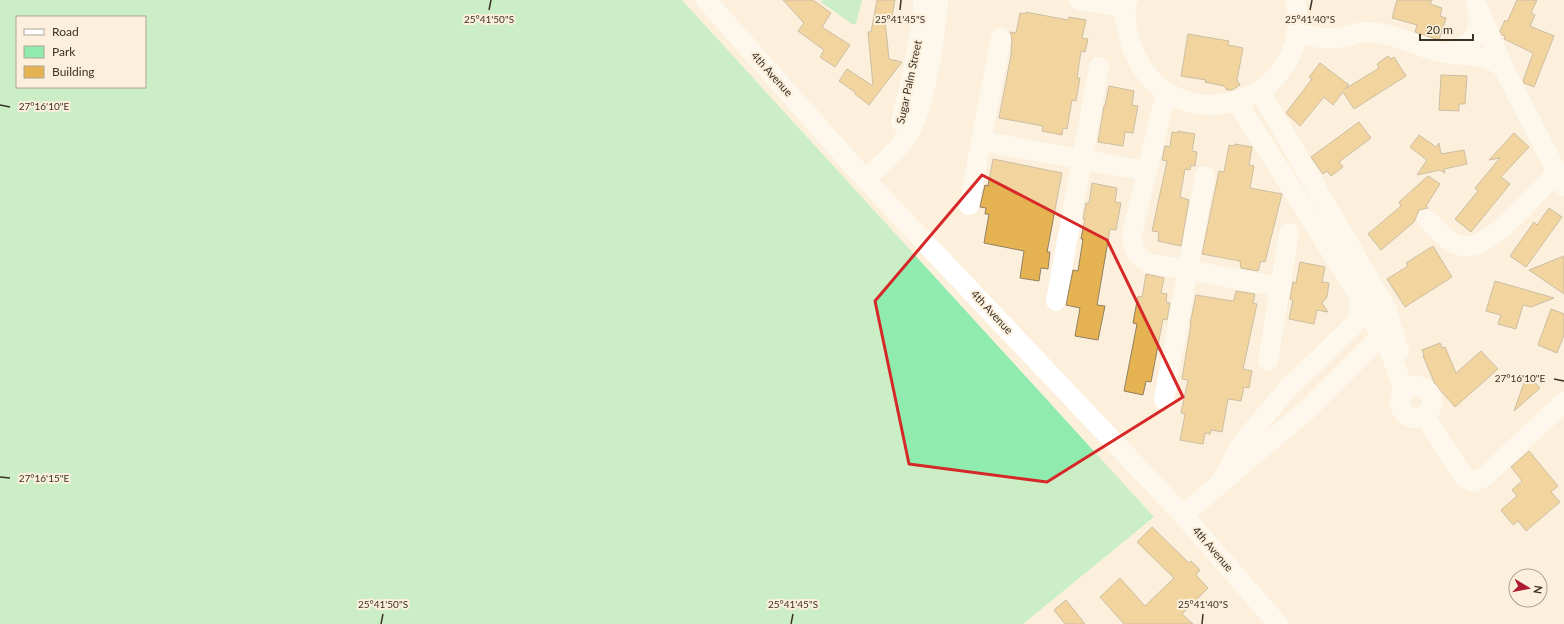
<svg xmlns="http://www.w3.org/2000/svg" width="1564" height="624" font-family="Lato,sans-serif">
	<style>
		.green { fill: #90ecae; fill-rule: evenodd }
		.building { fill: #e6b353; stroke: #917f60 }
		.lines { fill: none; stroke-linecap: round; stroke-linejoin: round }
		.minor { stroke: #fff; stroke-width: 20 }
		.marked { fill: none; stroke: #d62828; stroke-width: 3; stroke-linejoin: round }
		.ticks { fill: none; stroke: #3a3225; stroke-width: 1.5 }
		.labels { text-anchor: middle; stroke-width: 4; stroke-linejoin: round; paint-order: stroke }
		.street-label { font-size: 11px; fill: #3a3225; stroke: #fcf0dc }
		.ticks-label { font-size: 10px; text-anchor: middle; fill: #3a3225; stroke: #fcf0dc; stroke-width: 4; stroke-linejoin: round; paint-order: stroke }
	</style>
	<rect width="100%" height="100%" fill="#fcf0dc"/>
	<g class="green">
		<path d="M0 0H682L1154 517 1023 624H0ZM17 17H145V87H17Z"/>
		<polygon points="823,0 862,0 856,24 852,24 821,2"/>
	</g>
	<g class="building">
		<polygon points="783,0 813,0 831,13 822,27 850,45 835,67 820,57 824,50 798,31 804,23"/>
		<polygon points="877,0 895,0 891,21 885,20 889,59 902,62 869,105 855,94 856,93 839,81 847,69 873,86 868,32 871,32"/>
		<polygon points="1397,0 1432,0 1430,4 1442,8 1440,16 1446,18 1439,40 1415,32 1417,25 1392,18"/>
		<polygon points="1517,0 1537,0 1531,13 1535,15 1530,26 1554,36 1534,87 1524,83 1523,81 1533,53 1504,39 1505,36 1502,35 1500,31 1505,20 1507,22"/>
		<polygon points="1026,12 1068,20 1069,17 1086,20 1082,38 1088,39 1085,52 1081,51 1077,78 1080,78 1076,101 1072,100 1067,129 1063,128 1062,135 1042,131 1043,126 999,118 1011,55 1012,40 1010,32 1016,33 1020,13 1026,14"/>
		<polygon points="1188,34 1229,41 1228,45 1243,48 1237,80 1240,85 1232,90 1227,90 1224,86 1205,82 1206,80 1181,76"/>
		<polygon points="1388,56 1391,59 1394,57 1406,76 1354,109 1343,92 1333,105 1324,97 1300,126 1286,113 1312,79 1309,77 1320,63 1349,85 1345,89 1379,68 1377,64"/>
		<polygon points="1441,75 1467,76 1465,104 1459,104 1459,111 1439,110"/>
		<polygon points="1109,86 1134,91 1132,105 1138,106 1133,133 1125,132 1123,146 1098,142 1104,106 1105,106"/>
		<polygon points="1359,122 1371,138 1339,162 1343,167 1331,176 1327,171 1323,174 1311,157"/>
		<polygon points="1178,131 1195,134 1192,151 1197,152 1195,166 1191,165 1190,170 1185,169 1180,197 1189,200 1181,246 1158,241 1159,232 1152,231 1167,161 1162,160 1165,146 1170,147 1172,132 1178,133"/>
		<polygon points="1514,133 1529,147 1501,177 1510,184 1471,232 1455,219 1478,191 1475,188 1500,158 1489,160"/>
		<polygon points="1419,135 1436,147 1439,143 1441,154 1464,150 1467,164 1444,169 1445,173 1440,170 1417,175 1427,160 1410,147"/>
		<polygon points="1235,144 1252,147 1249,165 1254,166 1250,188 1282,194 1265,262 1261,261 1258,271 1241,268 1240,261 1202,254 1219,171 1224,172 1229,145 1234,146"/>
		<polygon points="993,159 1062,173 1047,252 1050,252 1048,269 1041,268 1039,281 1020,278 1024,251 984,243 989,214 985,214 986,208 980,207 985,185 988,186"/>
		<polygon points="1428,176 1440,184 1426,206 1428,208 1419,210 1414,222 1381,250 1368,234 1401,206 1399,202"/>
		<polygon points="1092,183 1117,188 1115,202 1121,203 1116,230 1110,229 1097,305 1105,306 1098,340 1075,336 1080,308 1066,305 1073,270 1078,271 1083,239 1081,239 1085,219 1083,219 1086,203 1089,203"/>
		<polygon points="1549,208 1562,217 1526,267 1510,256 1534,222 1537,225"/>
		<polygon points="1433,246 1452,277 1405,307 1387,279 1408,266 1406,263"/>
		<polygon points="1564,256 1564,294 1529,270"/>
		<polygon points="1300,262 1325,267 1322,282 1329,283 1327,297 1322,303 1328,312 1317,310 1314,324 1289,319 1293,300 1290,299 1293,282 1296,283"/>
		<polygon points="1146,274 1164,278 1161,293 1167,294 1166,302 1170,303 1167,320 1163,319 1151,382 1146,381 1143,395 1124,391 1137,324 1133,323 1135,312 1138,296 1142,297"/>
		<polygon points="1495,281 1554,298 1531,307 1523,305 1516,329 1498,324 1501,315 1486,311"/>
		<polygon points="1236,291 1255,294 1253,303 1257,304 1243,369 1252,371 1249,388 1244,387 1241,401 1228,399 1222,432 1211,430 1210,434 1205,433 1203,444 1180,440 1185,414 1181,413 1188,380 1182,379 1191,324 1190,324 1196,295 1232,301 1234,300"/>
		<polygon points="1551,309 1564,314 1564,335 1557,353 1538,345"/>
		<polygon points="1440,343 1442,348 1445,347 1456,373 1481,351 1498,369 1455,407 1435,384 1423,356 1424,355 1422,350"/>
		<polygon points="1527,374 1540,388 1514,411"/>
		<polygon points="1529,451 1558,486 1551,492 1560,502 1526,531 1518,521 1513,525 1501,510 1517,496 1512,490 1522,481 1511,467"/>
		<polygon points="1152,527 1189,563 1191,561 1200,570 1196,575 1208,588 1182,614 1193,624 1124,624 1100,597 1120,578 1145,606 1174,578 1137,542"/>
		<polygon points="1066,600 1085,624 1065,624 1054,610"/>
	</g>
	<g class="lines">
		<g class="minor">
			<polyline points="706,0 865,179 1183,515 1278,624"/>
			<polyline points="1079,0 1125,7"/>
			<path d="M1128 0C1122 13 1127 31 1131 44 1167 151 1319 104 1295 0"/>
			<polyline points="1480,12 1503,67"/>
			<path d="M1296 32C1313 38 1327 40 1344 37 1351 35 1358 32 1365 32 1390 31 1412 45 1436 51 1459 57 1483 52 1503 67L1564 186"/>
			<path d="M1446 53C1476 48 1484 27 1475 0"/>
			<polyline points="1260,91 1387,310 1399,351"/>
			<path d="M1166 92 1132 234C1132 248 1136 255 1148 263L1281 287"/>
			<polyline points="1237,102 1360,297 1391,354 1404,392"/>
			<polyline points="901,122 912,76 923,14 923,0"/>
			<polyline points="981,141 1146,171"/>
			<path d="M865 179C881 165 896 152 908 135 925 107 936 34 938 0"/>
			<polyline points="969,205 1001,38"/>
			<path d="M1427 219C1437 229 1448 244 1463 246 1490 251 1538 191 1557 172"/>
			<polyline points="1056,301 1099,67"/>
			<polyline points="1268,361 1289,233"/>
			<circle cx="1416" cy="402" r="16"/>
			<polyline points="1164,400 1205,176"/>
			<polyline points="1424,415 1464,477 1473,482 1484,477 1564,402"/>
			<polyline points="1225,475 1240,446 1289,387 1351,328 1358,318 1360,297"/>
			<polyline points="1183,515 1307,410 1381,336 1386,324"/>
		</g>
	</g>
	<path d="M0 0H1564V624H0ZM982 175 1107 240 1183 397 1047 482 909 464 875 301Z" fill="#fcf0dc" fill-opacity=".55" fill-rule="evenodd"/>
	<path class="marked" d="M982 175 1107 240 1183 397 1047 482 909 464 875 301Z"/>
	<path class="ticks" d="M489 10 491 0M900 10 901 0M1310 10 1312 0M0 105 10 107M1554 379 1564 381M0 477 10 478M381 624 383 614M791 624 793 614M1202 624 1203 614"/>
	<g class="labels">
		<g class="street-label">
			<text transform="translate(772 74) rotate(48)" y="4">4th Avenue</text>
			<text transform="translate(909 82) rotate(-78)" y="4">Sugar Palm Street</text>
			<text transform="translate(992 312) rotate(47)" y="4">4th Avenue</text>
			<text transform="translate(1213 549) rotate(49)" y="4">4th Avenue</text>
		</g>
	</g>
	<g class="ticks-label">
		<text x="489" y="23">25°41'50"S</text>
		<text x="900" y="23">25°41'45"S</text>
		<text x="1310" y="23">25°41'40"S</text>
		<text x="44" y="110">27°16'10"E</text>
		<text x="1520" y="382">27°16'10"E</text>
		<text x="44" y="482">27°16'15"E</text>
		<text x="383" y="608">25°41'50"S</text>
		<text x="793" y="608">25°41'45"S</text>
		<text x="1203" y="608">25°41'40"S</text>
	</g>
	<rect x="16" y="16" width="130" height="72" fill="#fcf0dc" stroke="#aea493"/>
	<rect x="24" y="29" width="20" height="6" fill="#ffffff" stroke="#aea493"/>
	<text x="52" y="36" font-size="12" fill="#3a3225">Road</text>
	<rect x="24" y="46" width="20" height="12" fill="#90ecae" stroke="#aea493"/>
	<text x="52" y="56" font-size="12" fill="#3a3225">Park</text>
	<rect x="24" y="66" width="20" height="12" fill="#e6b353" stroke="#aea493"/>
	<text x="52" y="76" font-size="12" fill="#3a3225">Building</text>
	<g transform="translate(1528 588) rotate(100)"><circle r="19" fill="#fcf0dc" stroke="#aea493"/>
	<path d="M0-3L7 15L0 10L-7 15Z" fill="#ae1a30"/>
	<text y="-6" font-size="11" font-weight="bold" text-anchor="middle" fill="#3a3225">N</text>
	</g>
	<path d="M1420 34v6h53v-6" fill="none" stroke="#3a3225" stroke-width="2"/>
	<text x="1426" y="34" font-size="12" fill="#3a3225" stroke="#fcf0dc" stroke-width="3" paint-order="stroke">20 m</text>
</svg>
